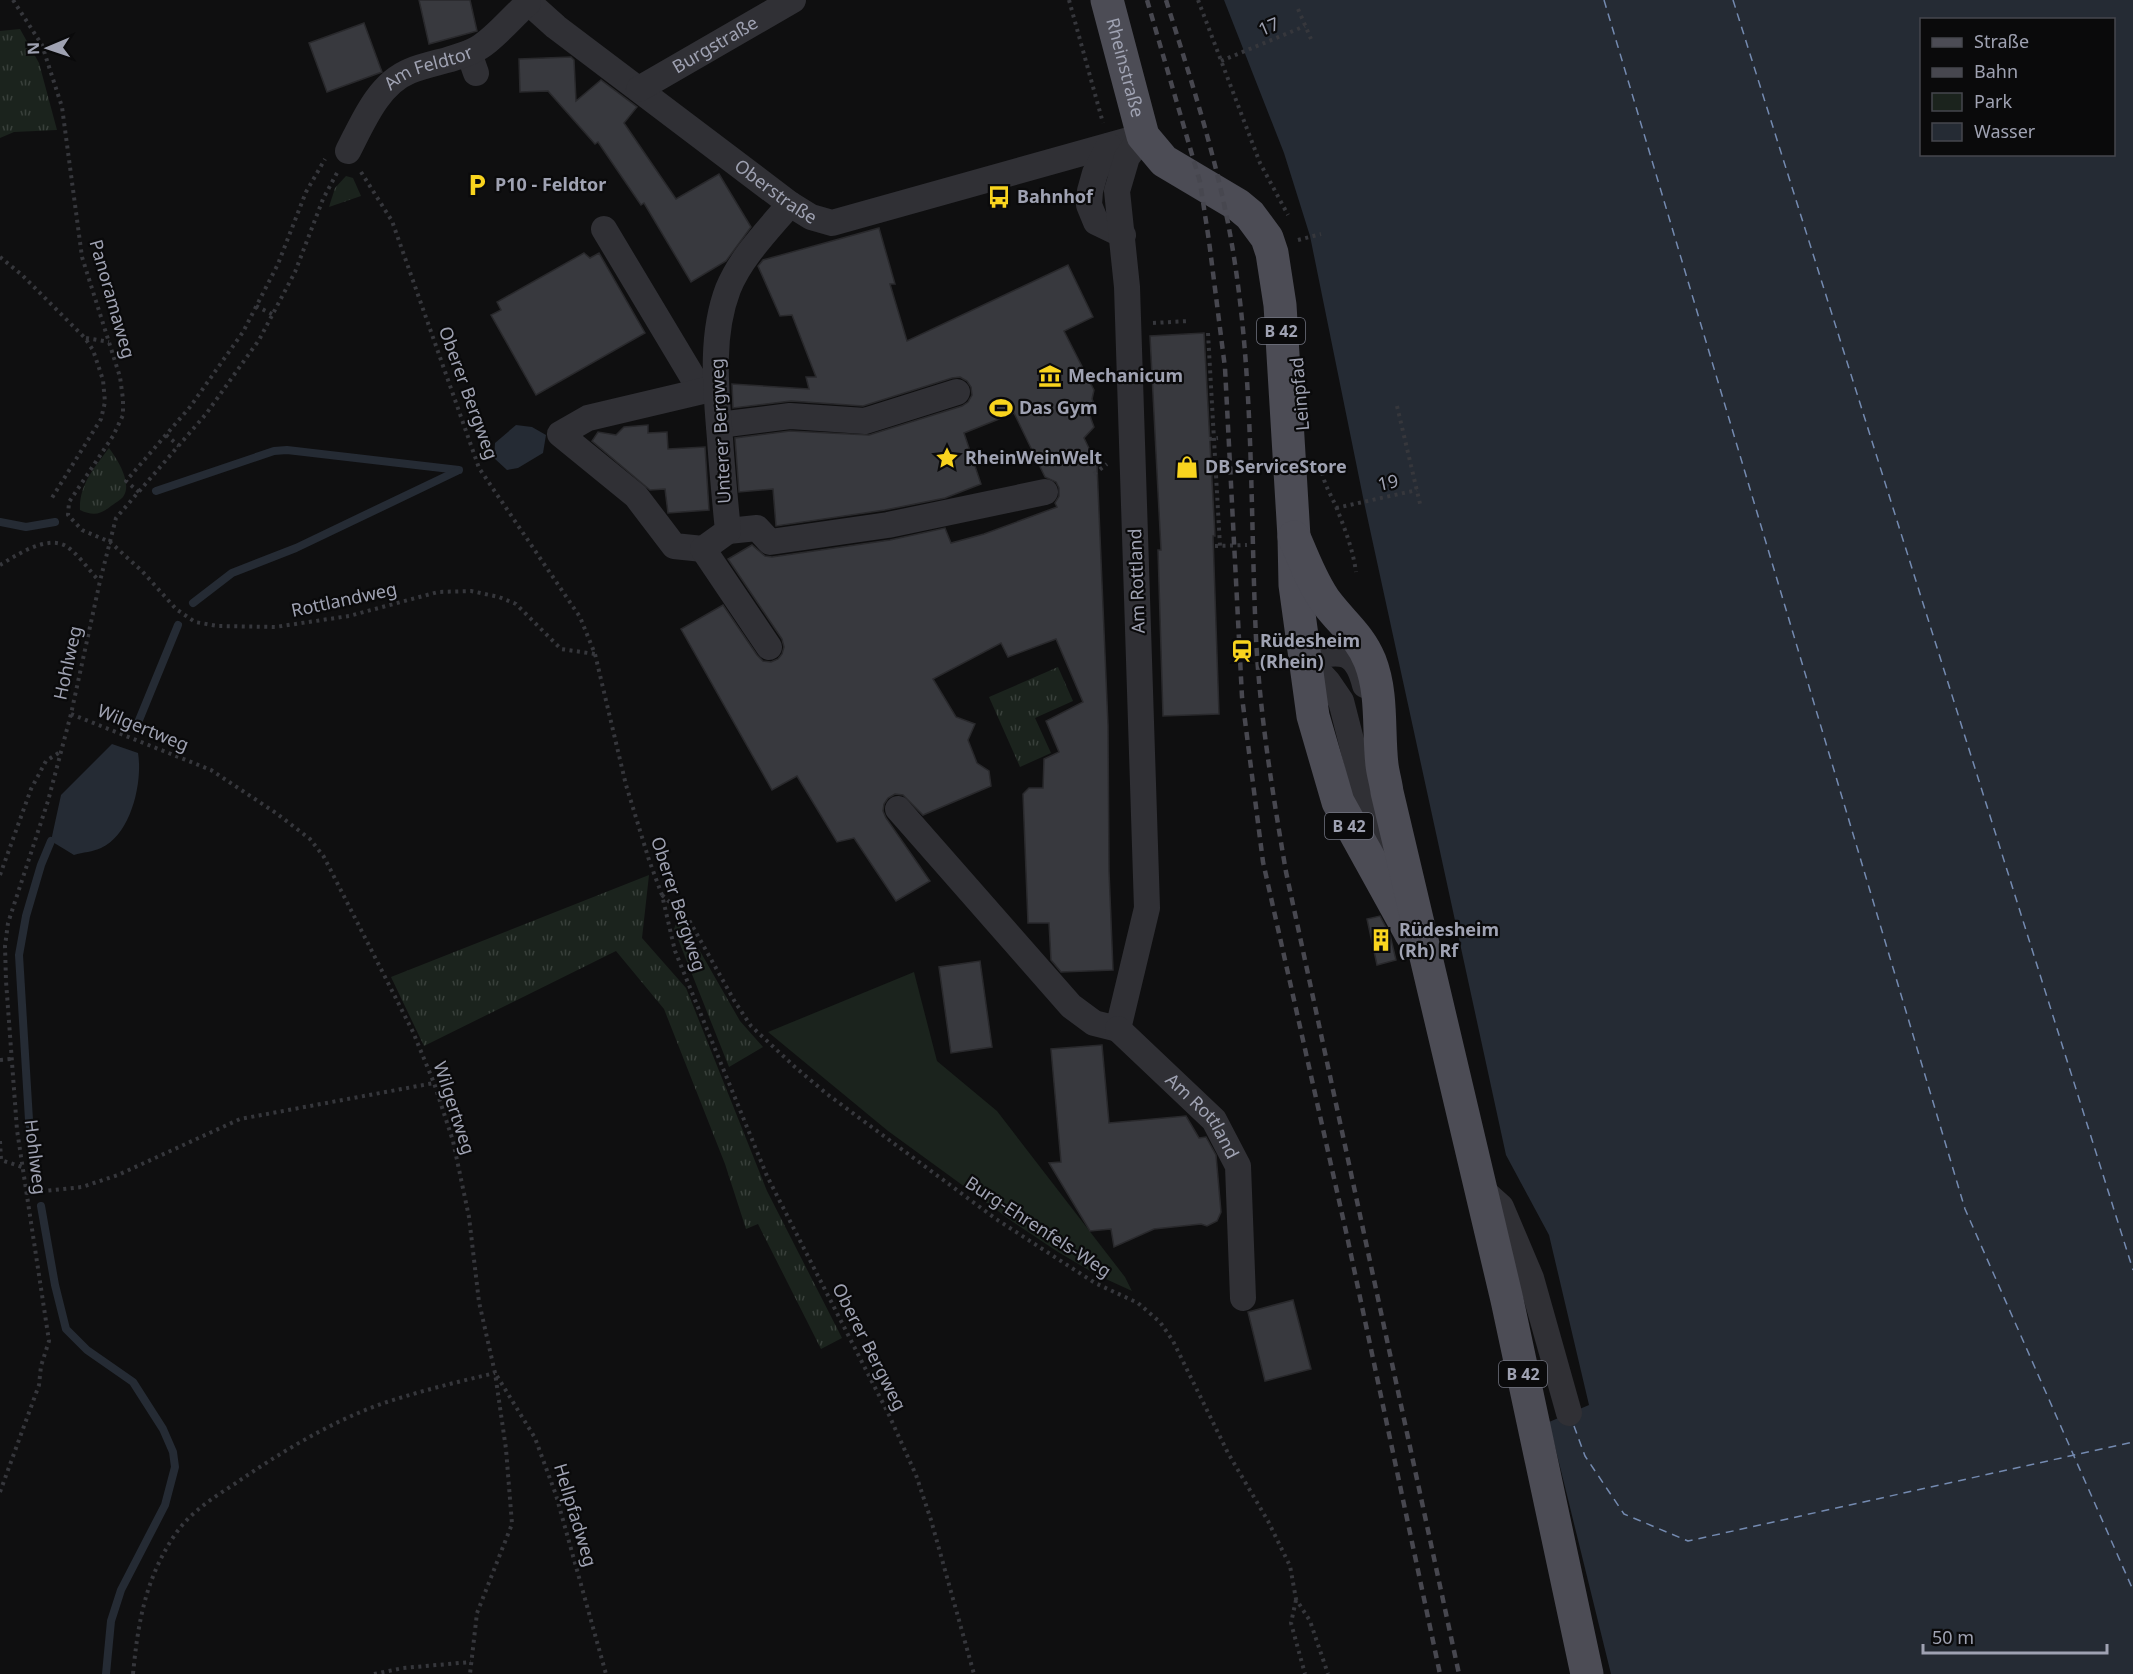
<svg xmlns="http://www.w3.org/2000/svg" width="2133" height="1674" font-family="'Noto Sans',sans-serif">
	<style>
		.grass { fill: url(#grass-tufts) }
		.green { fill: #1b231d }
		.water { fill: #252b34; fill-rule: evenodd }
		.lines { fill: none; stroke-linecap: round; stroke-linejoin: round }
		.stream { stroke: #252b34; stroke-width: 8 }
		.ferry { stroke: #748ab0; stroke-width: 1.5; stroke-dasharray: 8 6; stroke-linecap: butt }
		.building { fill: #38393e; stroke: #29292c; stroke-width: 1.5 }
		.path { stroke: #36373c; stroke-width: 4; stroke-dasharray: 3 4.5; stroke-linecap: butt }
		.minor { stroke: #303035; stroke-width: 26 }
		.major { stroke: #4c4c55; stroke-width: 33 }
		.rail { stroke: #47474f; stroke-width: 4.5; stroke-dasharray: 8 6; stroke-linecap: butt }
		.labels { text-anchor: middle; stroke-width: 4.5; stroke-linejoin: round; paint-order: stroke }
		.shield { fill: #0a0a0b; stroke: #727480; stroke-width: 1.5 }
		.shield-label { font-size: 16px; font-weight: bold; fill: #9fa2b2 }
		.street-label { font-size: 18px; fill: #9fa2b2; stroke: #0a0a0b }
		.poi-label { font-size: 18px; font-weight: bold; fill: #9fa2b2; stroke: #0a0a0b; text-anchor: start }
	</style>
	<defs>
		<pattern id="grass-tufts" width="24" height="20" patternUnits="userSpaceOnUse" patternTransform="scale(1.5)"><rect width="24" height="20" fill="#1b231d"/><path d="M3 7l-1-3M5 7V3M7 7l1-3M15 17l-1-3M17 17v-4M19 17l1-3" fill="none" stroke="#39403b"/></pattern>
	</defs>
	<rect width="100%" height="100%" fill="#0f0f10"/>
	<g class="grass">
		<polygon points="20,29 39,63 57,130 14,132 0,138 0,31"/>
		<polygon points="346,176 353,178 361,196 329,207 335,188"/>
		<path d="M109 448C117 459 133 483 123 497 120 500 114 504 111 506 100 515 93 516 80 510 79 485 94 468 109 448Z"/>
		<polygon points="1058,667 1073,701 1035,718 1051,753 1020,767 989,697"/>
		<polygon points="649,875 642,938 686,988 767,1191 842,1338 821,1349 758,1224 746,1229 725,1164 664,1009 616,951 424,1046 391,977"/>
		<polygon points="680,922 685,925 740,1021 763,1047 729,1067 674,929 676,924"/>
	</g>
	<polygon class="green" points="914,972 937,1061 997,1111 1125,1277 1132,1291 1097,1275 1058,1252 1013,1222 888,1131 768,1032"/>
	<g class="water">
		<path d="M1224 0H2133V1674H1611L1549 1422 1589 1405 1549 1235 1506 1155 1364 502 1310 236 1284 153ZM1922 20H2114V154H1922Z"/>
		<polygon points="516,425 532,427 546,435 543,453 518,468 507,470 494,458 495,443"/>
		<path d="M112 744 138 753C143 782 131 835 101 848 93 852 83 852 74 855L51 841 61 795Z"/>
	</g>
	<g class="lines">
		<g class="stream">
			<polyline points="156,491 274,451 287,450 459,470"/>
			<polyline points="0,522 26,527 55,522"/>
			<polyline points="193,603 232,573 296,548 457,471"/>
			<polyline points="137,725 178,625"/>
			<polyline points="37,1172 29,1120 19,955 26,916 41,865 51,841"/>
			<polyline points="41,1206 55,1285 66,1329 87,1350 133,1382 163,1429 173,1452 175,1467 165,1505 121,1590 111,1621 106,1674"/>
		</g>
		<g class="ferry">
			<polyline points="1604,0 1965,1209 2133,1590"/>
			<polyline points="1733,0 2133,1270"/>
			<polyline points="1574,1426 1585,1456 1624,1514 1688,1541 2133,1442"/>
		</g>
	</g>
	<g class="building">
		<polygon points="419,0 470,0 477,31 429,44"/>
		<polygon points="364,23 382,72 327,92 309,43"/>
		<polygon points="571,57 574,60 576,101 601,80 637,107 624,123 676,199 719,174 751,227 726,261 691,282 644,203 641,205 598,142 595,144 548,91 520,92 519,59"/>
		<polygon points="879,228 895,284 890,284 907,341 1068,265 1093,317 1064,331 1094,390 1092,399 1096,408 1089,413 1094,427 1084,438 1097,465 1108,725 1109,871 1113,970 1061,972 1051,960 1049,923 1028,923 1023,794 1029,788 1043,788 1044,759 1059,752 1046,721 1083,702 1056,639 1008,657 1001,643 933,679 956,717 975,724 968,740 977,763 989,771 991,786 923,815 903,795 895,794 888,798 884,804 883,811 886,818 930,881 896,901 854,838 837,842 797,776 772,790 681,629 723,605 757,655 763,661 771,662 778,659 782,654 784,647 782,639 728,559 752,545 765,556 772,557 890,540 945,528 951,543 984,534 1057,507 1055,503 1059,496 1059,488 1056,482 1045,477 1014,413 964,433 981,484 945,498 885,510 776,526 773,489 739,492 735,438 790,431 869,435 962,406 968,402 972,395 971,387 967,381 960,377 952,378 863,406 791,401 733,408 732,384 809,389 806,377 816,377 792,315 780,316 758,266 763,260"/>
		<polygon points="584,253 590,258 599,253 645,333 536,395 491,315 501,310 497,302"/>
		<polygon points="1204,333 1215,536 1213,536 1219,714 1163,716 1158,550 1161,550 1150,336"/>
		<polygon points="648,425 648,433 667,432 668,449 705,447 709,510 668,513 665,489 650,490 592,441 598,432 616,435 624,427"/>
		<polygon points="1380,916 1390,935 1396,960 1377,965 1367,919"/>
		<polygon points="980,961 992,1047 951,1053 939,967"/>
		<polygon points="1102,1045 1109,1123 1186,1116 1199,1138 1206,1137 1216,1155 1221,1212 1217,1221 1207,1226 1201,1224 1154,1229 1114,1247 1111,1229 1090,1231 1049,1163 1061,1162 1051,1049"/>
		<polygon points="1293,1300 1311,1369 1265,1381 1248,1312"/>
	</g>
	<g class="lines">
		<g class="path">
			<polyline points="13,0 42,45 62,107 82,257 120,377 123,399 123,415 113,436 69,502 68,515 82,530 110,542 142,571 176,609 195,622 218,626 275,627 349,616 438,592 471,591 499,597 516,604 561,649 595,654"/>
			<polyline points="1069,0 1103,123"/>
			<polyline points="1198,0 1260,163 1288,215"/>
			<polyline points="1298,9 1311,39"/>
			<polyline points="1221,61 1305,26"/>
			<polyline points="361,172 392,221 479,468 580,617 595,654 626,785 649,860 662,895 675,951 767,1176 889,1415 916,1475 931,1520 974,1674"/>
			<polyline points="1298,240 1321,234"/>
			<polyline points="0,257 22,275 85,338 93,350 103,380 105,402 101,419 50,501"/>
			<polyline points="256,306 272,314"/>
			<polyline points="1153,323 1189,321"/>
			<polyline points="1208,333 1220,546"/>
			<polyline points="86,338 109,342"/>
			<polyline points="1397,406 1421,508"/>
			<polyline points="166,435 179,446"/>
			<polyline points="1209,439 1218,438"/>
			<path d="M1321 465C1323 484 1330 492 1337 509 1345 529 1353 550 1356 572"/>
			<polyline points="1094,474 1107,464"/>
			<polyline points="139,492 126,481 190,407 243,332 278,264 306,192 325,159"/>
			<polyline points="1336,508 1417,490"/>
			<polyline points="1215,546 1247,545"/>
			<path d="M0 565C17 555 46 535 66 546 77 553 90 571 99 581"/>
			<polyline points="71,714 211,770 276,813 310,839 324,857 413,1032 434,1083 453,1141 469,1217 479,1302 495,1373 506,1449 512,1524 477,1613 470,1674"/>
			<polyline points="0,875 31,789 46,761 60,752"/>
			<polyline points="662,895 689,920 735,1002 751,1026 795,1067 827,1094 996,1219 1095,1283 1138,1303 1160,1322 1173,1341 1228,1453 1268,1521 1290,1566 1296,1599 1310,1621 1328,1674"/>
			<polyline points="0,1060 11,1059"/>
			<polyline points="0,1141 1,1160 22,1167"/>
			<polyline points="26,1193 82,1187 118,1175 240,1119 434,1083"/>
			<polyline points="497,1376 535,1438 556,1495 606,1674"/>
			<polyline points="0,1492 39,1385 41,1366 49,1341 17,1130 6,981 5,946 8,923 48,801 71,714 100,581 116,518 206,414 259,340 295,272 323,199 338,171"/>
			<polyline points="1296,1600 1291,1623 1305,1674"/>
			<path d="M133 1674C138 1623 145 1580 174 1536 190 1512 213 1498 236 1483 281 1452 332 1421 384 1403 420 1391 457 1382 495 1373"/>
			<polyline points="374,1674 403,1668 471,1662"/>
		</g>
		<g class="minor">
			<path id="s1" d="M526 0 556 27 790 204 811 217 832 223 1143 136"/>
			<polyline points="469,53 476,73"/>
			<path id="s2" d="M639 89 793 0"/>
			<polyline points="1109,146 1095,173 1090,191 1089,205 1096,222 1123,235"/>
			<path id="s3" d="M348 151C363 122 378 84 410 71 432 62 459 60 480 47 496 37 513 16 528 3"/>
			<polyline points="604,229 701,391"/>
			<polyline points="719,425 790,416 865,421 957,392"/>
			<polyline points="728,531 757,528 770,542 888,525 1045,492"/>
			<polyline points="703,549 674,546 636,496 560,434 588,418 715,388"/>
			<path d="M769 647 703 549 728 531C725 500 722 470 720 439 716 390 710 336 728 289 741 257 768 230 790 204"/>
			<polyline points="1305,657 1328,682 1341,701 1363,787 1390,851"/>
			<path d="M1305 657C1339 652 1355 646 1365 685"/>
			<polyline points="898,809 1071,1006 1094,1023 1118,1029 1147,908 1127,287 1117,191 1127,157 1143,136"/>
			<path id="s4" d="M1118 1029 1214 1120 1238 1166 1243 1298"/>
			<polyline points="1482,1190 1501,1207 1531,1278 1569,1413"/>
		</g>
		<g class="major">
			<path id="s5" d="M1107 0 1143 136 1164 161 1238 205 1250 215 1267 238 1272 253 1280 305 1294 537 1295 585 1313 716 1338 802 1411 934"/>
			<path d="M1294 537C1304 559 1312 583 1327 603 1342 623 1360 636 1370 661 1383 694 1378 731 1382 765 1383 774 1386 783 1387 792L1507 1300 1587 1674"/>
		</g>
		<g class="rail">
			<polyline points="1147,0 1200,182 1209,241 1225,368 1242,697 1263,862 1347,1236 1440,1674"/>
			<path d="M1166 0C1191 80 1218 162 1232 245 1254 375 1250 507 1256 638 1260 717 1273 795 1286 872L1459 1674"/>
		</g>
	</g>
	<defs>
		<g id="parking-bare" transform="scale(1.8)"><path d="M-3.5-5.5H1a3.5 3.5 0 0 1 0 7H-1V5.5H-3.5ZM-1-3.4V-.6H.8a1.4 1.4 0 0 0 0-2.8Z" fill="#f9d41e" stroke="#0a0a0b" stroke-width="2.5" paint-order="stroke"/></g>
		<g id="bus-bare" transform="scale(1.8)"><path d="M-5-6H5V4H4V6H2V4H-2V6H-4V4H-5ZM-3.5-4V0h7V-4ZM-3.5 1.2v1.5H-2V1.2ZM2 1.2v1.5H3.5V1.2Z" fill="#f9d41e" stroke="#0a0a0b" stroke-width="2.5" paint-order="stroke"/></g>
		<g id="museum-bare" transform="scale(1.8)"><path d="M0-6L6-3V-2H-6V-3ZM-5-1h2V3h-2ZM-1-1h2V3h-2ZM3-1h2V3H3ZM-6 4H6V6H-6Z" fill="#f9d41e" stroke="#0a0a0b" stroke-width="2.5" paint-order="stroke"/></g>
		<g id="stadium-bare" transform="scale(1.8)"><path d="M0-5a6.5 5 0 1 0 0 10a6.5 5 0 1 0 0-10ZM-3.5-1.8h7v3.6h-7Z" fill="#f9d41e" stroke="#0a0a0b" stroke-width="2.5" paint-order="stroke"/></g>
		<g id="sight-bare" transform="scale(1.8)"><path d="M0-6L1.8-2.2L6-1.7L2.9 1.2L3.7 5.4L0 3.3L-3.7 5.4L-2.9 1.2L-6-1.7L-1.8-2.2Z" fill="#f9d41e" stroke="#0a0a0b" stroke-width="2.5" paint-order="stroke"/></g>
		<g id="shop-bare" transform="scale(1.8)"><path d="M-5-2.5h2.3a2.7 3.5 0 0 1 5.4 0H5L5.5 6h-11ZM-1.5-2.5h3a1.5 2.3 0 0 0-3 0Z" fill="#f9d41e" stroke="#0a0a0b" stroke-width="2.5" paint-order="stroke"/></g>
		<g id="station-bare" transform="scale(1.8)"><path d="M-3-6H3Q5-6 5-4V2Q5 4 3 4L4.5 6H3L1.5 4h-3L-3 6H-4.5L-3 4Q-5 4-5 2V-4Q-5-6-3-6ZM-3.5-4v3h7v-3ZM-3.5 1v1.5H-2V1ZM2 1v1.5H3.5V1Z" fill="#f9d41e" stroke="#0a0a0b" stroke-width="2.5" paint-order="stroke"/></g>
		<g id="building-bare" transform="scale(1.8)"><path d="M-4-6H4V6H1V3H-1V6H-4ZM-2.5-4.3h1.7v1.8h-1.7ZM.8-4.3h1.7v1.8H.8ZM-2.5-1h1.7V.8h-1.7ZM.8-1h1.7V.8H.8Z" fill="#f9d41e" stroke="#0a0a0b" stroke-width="2.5" paint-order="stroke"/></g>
	</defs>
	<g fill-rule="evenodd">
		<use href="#parking-bare" x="477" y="185"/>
		<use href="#bus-bare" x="999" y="197"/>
		<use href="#museum-bare" x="1050" y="376"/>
		<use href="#stadium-bare" x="1001" y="408"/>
		<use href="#sight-bare" x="947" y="458"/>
		<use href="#shop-bare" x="1187" y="467"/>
		<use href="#station-bare" x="1242" y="651"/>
		<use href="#building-bare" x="1381" y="940"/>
	</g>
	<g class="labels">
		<g class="shield">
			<rect x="1257" y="318" width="48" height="26" rx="4.5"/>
			<rect x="1325" y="813" width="48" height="26" rx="4.5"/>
			<rect x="1499" y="1361" width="48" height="26" rx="4.5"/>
		</g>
		<g class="shield-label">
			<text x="1281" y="337">B 42</text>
			<text x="1349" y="832">B 42</text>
			<text x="1523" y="1380">B 42</text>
		</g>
		<g class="street-label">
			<text transform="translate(1269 27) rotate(-23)" y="6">17</text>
			<text dy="6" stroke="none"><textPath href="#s2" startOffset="88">Burgstraße</textPath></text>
			<text dy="6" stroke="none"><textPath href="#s5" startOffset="70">Rheinstraße</textPath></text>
			<text dy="6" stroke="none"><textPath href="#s3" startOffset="122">Am Feldtor</textPath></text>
			<text dy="6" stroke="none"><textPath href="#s1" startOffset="315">Oberstraße</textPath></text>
			<text transform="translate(112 299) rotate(74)" y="6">Panoramaweg</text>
			<text transform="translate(468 393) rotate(70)" y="6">Oberer Bergweg</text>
			<text transform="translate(1300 394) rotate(-95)" y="6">Leinpfad</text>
			<text transform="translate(721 431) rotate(-93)" y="6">Unterer Bergweg</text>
			<text transform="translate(1388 483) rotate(-12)" y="6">19</text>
			<text transform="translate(1137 581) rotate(-92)" y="6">Am Rottland</text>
			<text transform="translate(344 600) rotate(-12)" y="6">Rottlandweg</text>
			<text transform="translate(68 663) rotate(-78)" y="6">Hohlweg</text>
			<text transform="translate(143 728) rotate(22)" y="6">Wilgertweg</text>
			<text transform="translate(678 904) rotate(72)" y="6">Oberer Bergweg</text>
			<text transform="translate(454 1108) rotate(72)" y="6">Wilgertweg</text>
			<text dy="6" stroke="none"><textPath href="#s4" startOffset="122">Am Rottland</textPath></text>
			<text transform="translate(35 1157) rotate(83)" y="6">Hohlweg</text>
			<text transform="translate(1038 1227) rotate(33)" y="6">Burg-Ehrenfels-Weg</text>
			<text transform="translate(869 1347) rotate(63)" y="6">Oberer Bergweg</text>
			<text transform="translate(575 1515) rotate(73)" y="6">Hellpfadweg</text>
		</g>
		<g class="poi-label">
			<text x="495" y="191">P10 - Feldtor</text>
			<text x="1017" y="203">Bahnhof</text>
			<text x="1068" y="382">Mechanicum</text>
			<text x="1019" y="414">Das Gym</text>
			<text x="965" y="464">RheinWeinWelt</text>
			<text x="1205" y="473">DB ServiceStore</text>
			<text x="1260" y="647">Rüdesheim<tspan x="1260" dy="21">(Rhein)</tspan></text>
			<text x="1399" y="936">Rüdesheim<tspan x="1399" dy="21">(Rh) Rf</tspan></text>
		</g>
	</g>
	<rect x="1920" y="18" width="195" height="138" fill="#0a0a0b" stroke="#46474e" stroke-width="1.5"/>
	<rect x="1932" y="38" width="30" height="9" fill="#4c4c55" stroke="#46474e" stroke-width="1.5"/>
	<text x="1974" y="48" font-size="18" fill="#9fa2b2">Straße</text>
	<rect x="1932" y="68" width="30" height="9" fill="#47474f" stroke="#46474e" stroke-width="1.5"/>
	<text x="1974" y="78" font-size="18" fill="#9fa2b2">Bahn</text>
	<rect x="1932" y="93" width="30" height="18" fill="#1b231d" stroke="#46474e" stroke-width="1.5"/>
	<text x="1974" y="108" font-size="18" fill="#9fa2b2">Park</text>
	<rect x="1932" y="123" width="30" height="18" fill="#252b34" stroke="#46474e" stroke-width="1.5"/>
	<text x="1974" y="138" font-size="18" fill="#9fa2b2">Wasser</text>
	<g transform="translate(48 48) rotate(268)" stroke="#0a0a0b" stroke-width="4.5" paint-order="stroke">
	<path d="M0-4.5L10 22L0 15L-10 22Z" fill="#9fa2b2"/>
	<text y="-9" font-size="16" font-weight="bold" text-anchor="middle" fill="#9fa2b2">N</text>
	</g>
	<path d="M1923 1644v9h184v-9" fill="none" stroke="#9fa2b2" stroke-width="3"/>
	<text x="1932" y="1644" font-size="18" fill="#9fa2b2" stroke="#0a0a0b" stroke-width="4.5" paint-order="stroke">50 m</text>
</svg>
